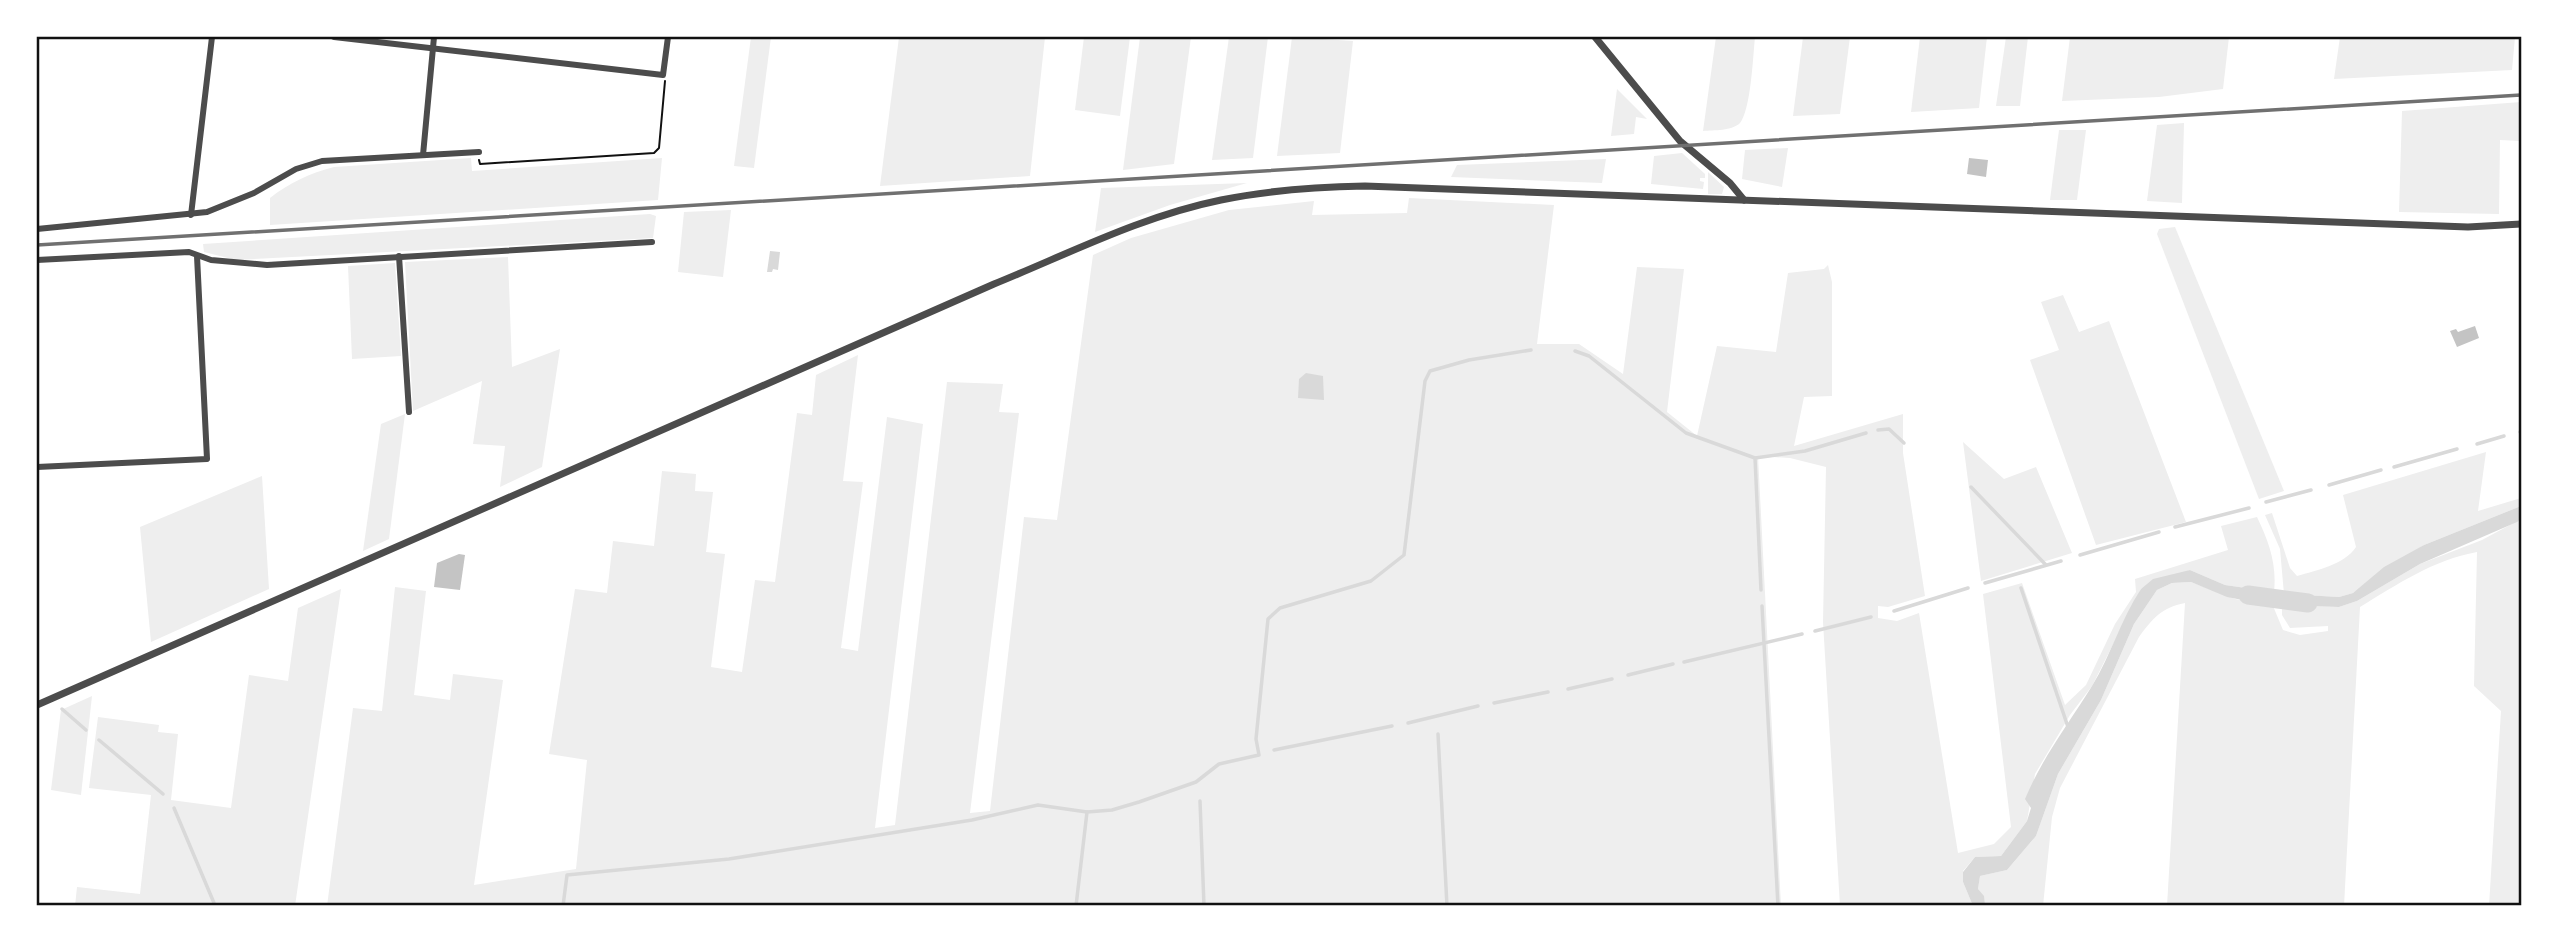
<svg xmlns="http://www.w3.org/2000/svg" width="2558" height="943" font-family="'Nunito Sans',sans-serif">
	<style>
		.green { fill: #eee }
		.water { fill: #d9d9d9 }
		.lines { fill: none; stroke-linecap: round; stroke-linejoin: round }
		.stream { stroke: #d9d9d9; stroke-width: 3.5 }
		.river { stroke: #d9d9d9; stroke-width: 19 }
		.building { fill: #c4c4c4 }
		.path { stroke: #111; stroke-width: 2 }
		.minor { stroke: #4c4c4c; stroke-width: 6 }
		.tertiary { stroke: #4c4c4c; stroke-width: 7 }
		.rail { stroke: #707070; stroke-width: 3.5 }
		.neatline { fill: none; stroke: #111; stroke-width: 2.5 }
	</style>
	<rect width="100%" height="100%" fill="#fff"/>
	<g class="green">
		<polygon points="751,37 771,37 754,168 734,166"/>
		<polygon points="899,37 1045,37 1030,176 880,186"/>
		<polygon points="1084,37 1130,37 1120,116 1075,110"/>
		<polygon points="1140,37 1191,37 1174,164 1123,170"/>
		<polygon points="1229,37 1268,37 1253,158 1212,160"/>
		<polygon points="1292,37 1353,41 1340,153 1277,156"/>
		<path d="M1716 37H1755C1753 56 1751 109 1740 123 1732 131 1714 130 1703 131Z"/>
		<polygon points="1803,37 1850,37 1840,114 1793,116"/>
		<polygon points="1920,37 1987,37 1979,108 1911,112"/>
		<polygon points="2006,37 2028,37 2020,106 1996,106"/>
		<polygon points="2070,37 2229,37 2223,89 2159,97 2062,101"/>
		<polygon points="2340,37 2515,37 2512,70 2334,79"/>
		<polygon points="1617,89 1647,119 1636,117 1634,134 1611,136"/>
		<polygon points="2521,102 2521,141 2500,140 2499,214 2399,212 2402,111"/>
		<polygon points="2184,123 2182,203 2147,201 2157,125"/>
		<polygon points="2059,130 2086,130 2077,200 2050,200"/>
		<polygon points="1788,148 1782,187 1742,179 1745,150"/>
		<polygon points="1682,153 1705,174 1705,178 1700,178 1700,181 1704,182 1703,189 1651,184 1654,156"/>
		<path d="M471 158 472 171 662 158 658 200 270 225V198C289 183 310 173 334 167Z"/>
		<polygon points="1606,159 1602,183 1451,177 1457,165"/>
		<polygon points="1708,172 1724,187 1722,194 1708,194"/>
		<polygon points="1247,183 1170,205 1095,232 1101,188"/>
		<path d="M1409 198 1554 205 1537 344H1579L1623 374 1637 267 1684 269 1667 412 1697 436 1717 346 1776 352 1788 273 1824 269 1828 265 1832 282V396L1804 397 1794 446 1903 414V453L1925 596 1888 607 1878 606V618L1897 621 1919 613 1958 853 1994 844 2011 827 1983 594 2022 583 2065 705 2086 685 2115 624 2136 592 2135 579 2228 550 2221 526 2257 517C2269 542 2277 564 2274 592L2225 585 2190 570 2141 589 2092 686 2070 715 2035 774 2027 821 2001 856 1975 857 1963 871V882L1973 906H1840L1823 622 1826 467 1790 458 1758 456 1781 906H327L353 708 382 711 395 587 426 591 414 695 450 700 453 674 503 680 474 885 576 869 587 760 549 754 575 589 607 593 613 541 654 546 662 471 696 474 695 491 713 492 706 552 725 554 711 667 742 672 755 580 775 582 797 413 812 415 816 375 858 355 843 481 863 482 841 648 858 651 887 417 923 424 875 828 895 825 947 382 1003 384 999 412 1019 413 970 813 990 811 1024 517 1057 520 1093 255 1131 238 1229 210 1314 201 1312 215 1407 213Z"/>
		<polygon points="731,210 723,277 678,272 684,212"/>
		<polygon points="650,214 656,216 653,238 236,260 204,252 203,244"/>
		<polygon points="2175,227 2284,491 2259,499 2157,234 2159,229"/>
		<polygon points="508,257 512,367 560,349 542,467 500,487 505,446 473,444 482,381 413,411 405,262"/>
		<polygon points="395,263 401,356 352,359 348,266"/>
		<polygon points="2063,295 2079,332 2109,321 2186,522 2096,545 2030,360 2059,350 2041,302"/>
		<polygon points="405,414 389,539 363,551 381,424"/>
		<polygon points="1963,442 2004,479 2036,467 2072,553 1981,581"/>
		<path d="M2486 452 2478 511 2521 498V506L2424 545 2353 593 2339 597 2284 594 2280 549 2265 515 2272 513 2290 568 2297 576C2317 570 2344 565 2356 547L2343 495Z"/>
		<polygon points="262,476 269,589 151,642 140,527"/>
		<path d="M2521 519V906H2489L2501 711 2474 686 2477 552C2433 560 2398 584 2360 607L2344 906H2167L2185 603C2161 608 2153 618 2139 637L2060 788 2052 817 2043 906H1985L1978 889 1980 876 2007 870 2036 836 2058 774 2101 700 2134 624 2157 590 2172 583 2191 582 2235 599 2273 606 2283 630 2300 635 2328 631V626L2290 628 2282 615V605L2339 607 2357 601 2420 564 2482 540Z"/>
		<polygon points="341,589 295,906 75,906 77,887 140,894 151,795 89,788 98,717 159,725 158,732 178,734 171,800 231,808 249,675 288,681 298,608"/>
		<polygon points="92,696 81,795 51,790 61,710"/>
	</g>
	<g class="water">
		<polygon points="770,251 780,252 778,270 773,269 772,272 767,272"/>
		<polygon points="1306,373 1323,376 1324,400 1298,398 1299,379"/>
		<polygon points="2521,506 2521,519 2517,522 2420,564 2357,601 2339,607 2282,605 2284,594 2339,597 2353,593 2384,567 2424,545"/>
		<path d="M2190 570 2225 585 2274 592 2273 606 2227 597 2191 582 2172 583 2157 590 2134 624 2101 700 2058 774 2036 836 2007 870 1980 876 1978 889 1984 896 1985 906H1973L1963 882V872L1975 857 2001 856 2027 821 2031 808 2025 799C2042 758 2069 723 2092 686 2111 655 2121 619 2141 589L2153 579Z"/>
	</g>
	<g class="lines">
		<g class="stream">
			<polyline points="1575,351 1589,356 1686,433 1755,458 1761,590"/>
			<polyline points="1878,430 1889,429 1904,443"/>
			<polyline points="2520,432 2521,431"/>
			<polyline points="2477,444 2504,436"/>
			<polyline points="1755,458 1805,451 1866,433"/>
			<polyline points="2394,467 2457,449"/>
			<polyline points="2329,485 2381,470"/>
			<polyline points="1971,487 2046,565"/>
			<polyline points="2266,502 2311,490"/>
			<polyline points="2175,527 2249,508"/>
			<polyline points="2080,555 2159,532"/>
			<polyline points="1985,583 2061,561"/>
			<polyline points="2021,588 2068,727"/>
			<polyline points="1762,606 1778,906"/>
			<polyline points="1894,611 1968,588"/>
			<polyline points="1815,631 1871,617"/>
			<polyline points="1684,662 1802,634"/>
			<polyline points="1628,675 1673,664"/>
			<polyline points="1568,689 1612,679"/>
			<polyline points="1494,703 1548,692"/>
			<polyline points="62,709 86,730"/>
			<polyline points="1408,723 1478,706"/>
			<polyline points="1438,734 1447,906"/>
			<polyline points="99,740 163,794"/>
			<polyline points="1274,750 1392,726"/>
			<polyline points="1200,801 1204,906"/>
			<polyline points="174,808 214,903"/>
			<polyline points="563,906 567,875 729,859 972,820 1038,805 1087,812"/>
			<polyline points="1076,906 1087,812 1112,810 1139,802 1196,782 1219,764 1259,755 1256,739 1268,619 1280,608 1371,581 1404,555 1425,381 1430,371 1469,360 1531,350"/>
		</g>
		<polyline class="river" points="2248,595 2308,603"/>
	</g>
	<g class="building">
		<polygon points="1969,158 1988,160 1986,177 1967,174"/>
		<polygon points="2475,326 2479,338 2457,347 2450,331 2456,329 2458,332"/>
		<polygon points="459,554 465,555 460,590 434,587 437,563"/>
	</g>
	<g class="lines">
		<polyline class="path" points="479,160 480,164 654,153 659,148 665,81"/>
		<g class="minor">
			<polyline points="334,37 663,75 668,37"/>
			<polyline points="423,155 434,37"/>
			<polyline points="191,215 212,37"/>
			<polyline points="37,229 207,212 254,193 296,169 322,161 479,152"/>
			<polyline points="399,256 409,412"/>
			<polyline points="37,260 189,252 211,260 267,265 652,242"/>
			<polyline points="37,467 207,459 197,256"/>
		</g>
		<g class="tertiary">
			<polyline points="1595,37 1680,141 1730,183 1744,200"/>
			<path d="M37 705 994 284C1068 254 1142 216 1221 200 1269 190 1316 187 1365 186L2468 227 2521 224"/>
		</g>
		<polyline class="rail" points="37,245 2521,95"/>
	</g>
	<rect width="2558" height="943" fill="none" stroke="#ffffff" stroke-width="77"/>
	<rect x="38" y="38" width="2482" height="866" class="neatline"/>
</svg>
